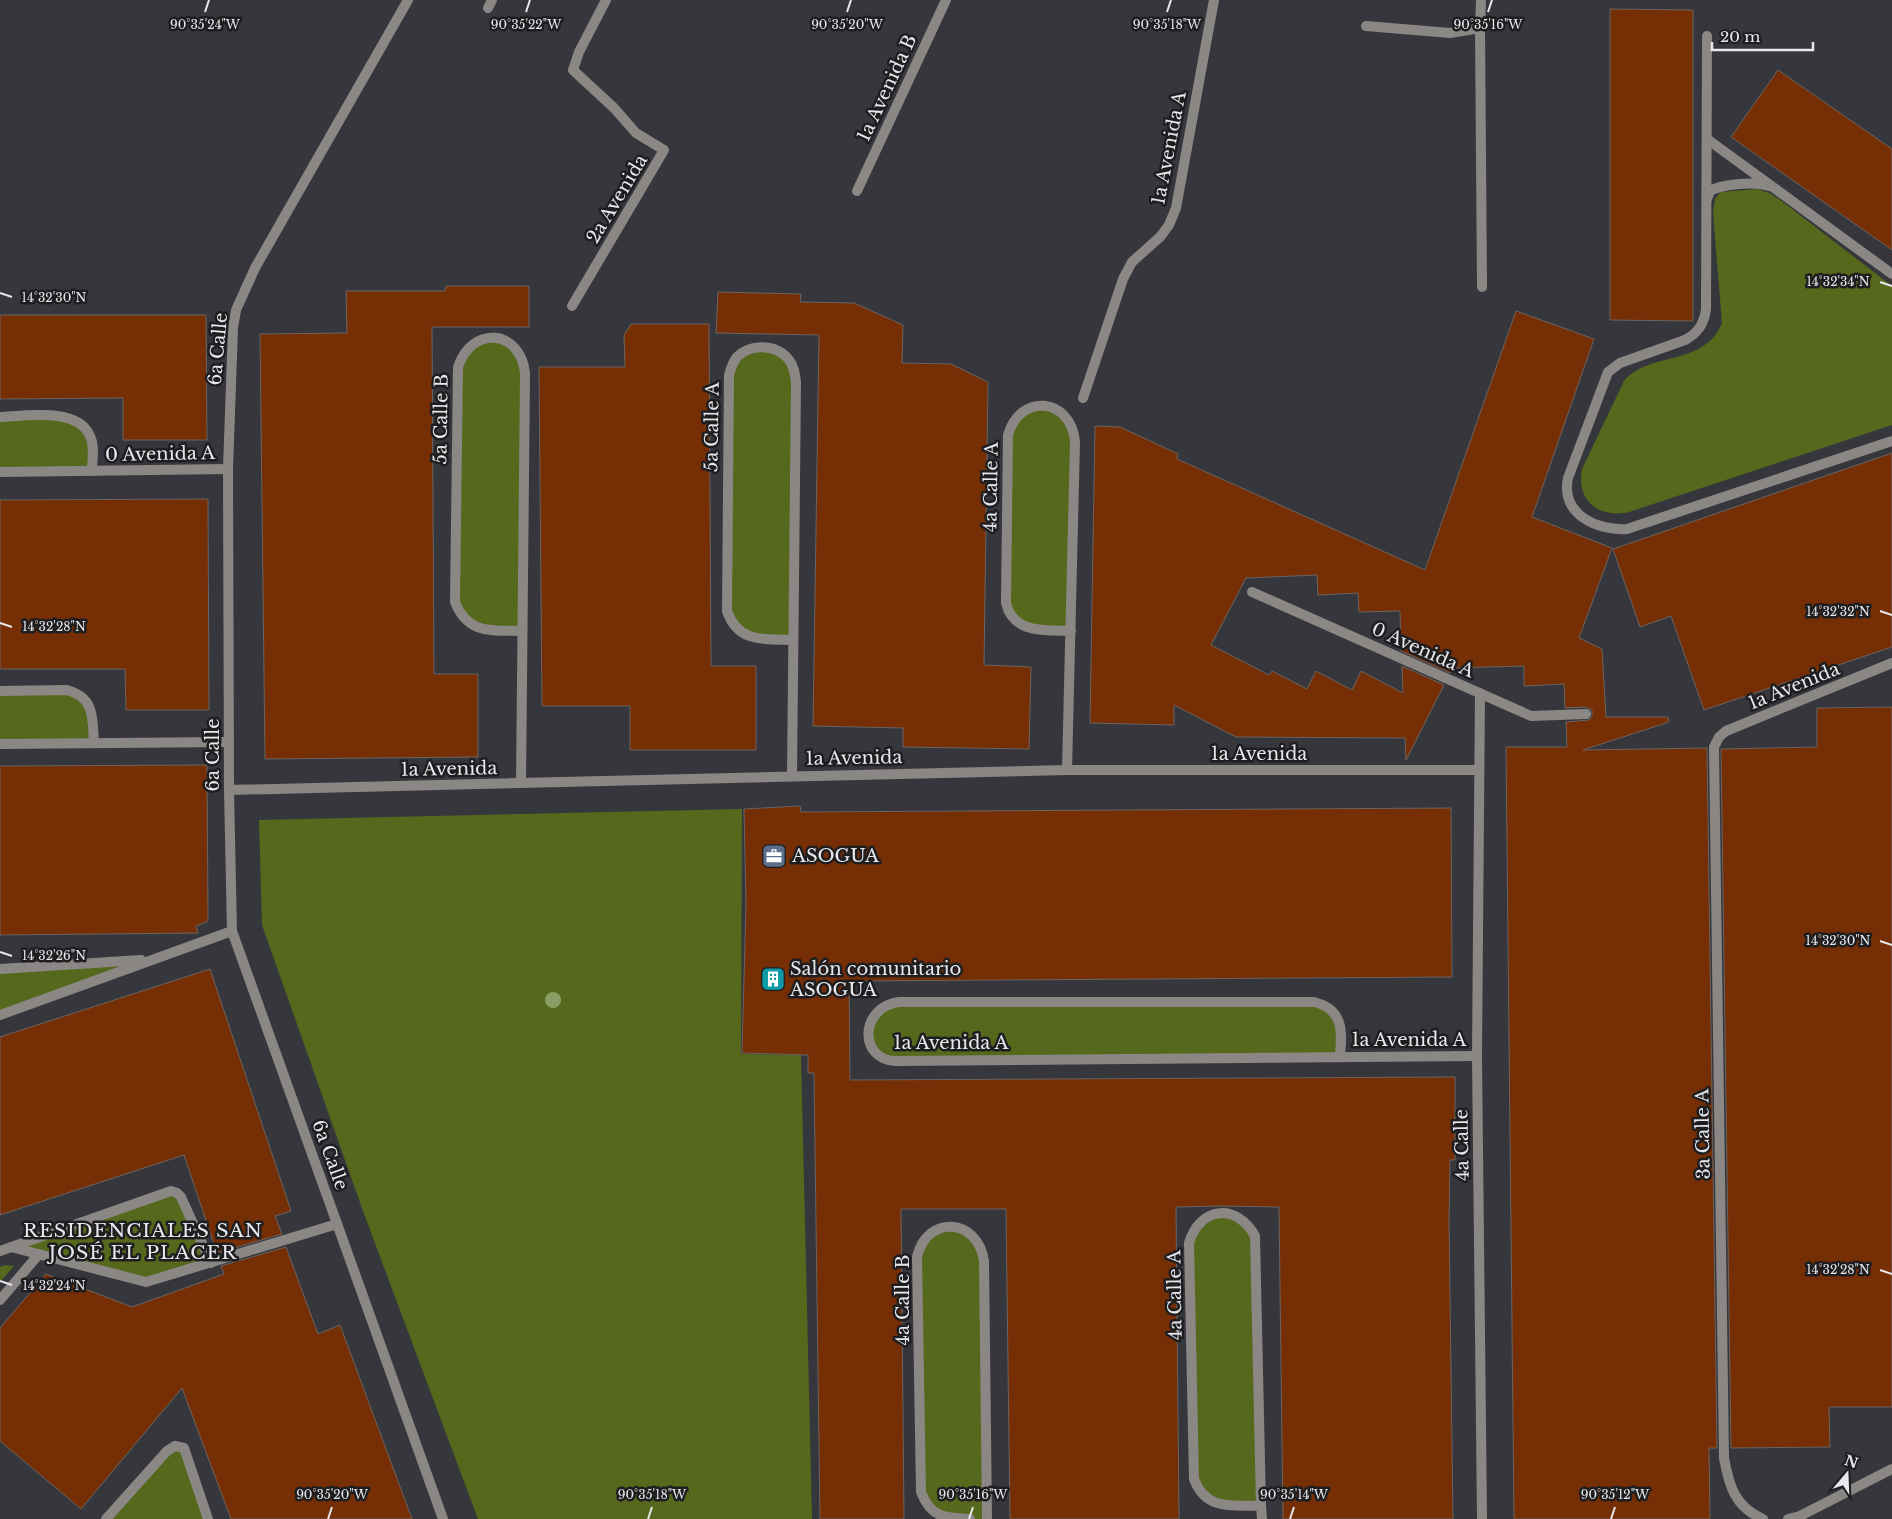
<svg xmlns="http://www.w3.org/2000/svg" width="1892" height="1519" font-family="'Libre Baskerville',serif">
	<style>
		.green { fill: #55681b }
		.building { fill: #762e04; stroke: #6c6461 }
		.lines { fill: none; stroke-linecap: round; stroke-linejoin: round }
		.service { stroke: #8b8785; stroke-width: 10 }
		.minor { stroke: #8b8785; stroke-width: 10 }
		.tree { fill: #8b9e64 }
		.ticks { fill: none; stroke: #e8e8ec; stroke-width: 2 }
		.labels { text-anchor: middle; stroke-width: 5; stroke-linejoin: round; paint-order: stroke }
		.street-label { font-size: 18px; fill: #e8e8ec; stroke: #1e1e21 }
		.poi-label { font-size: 18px; fill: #e8e8ec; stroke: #1e1e21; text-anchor: start }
		.neighbourhood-label { font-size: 19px; letter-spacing: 1px; fill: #e8e8ec; stroke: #1e1e21 }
		.ticks-label { font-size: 12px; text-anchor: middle; fill: #e8e8ec; stroke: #1e1e21; stroke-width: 5; stroke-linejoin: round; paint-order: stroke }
	</style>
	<rect width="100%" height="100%" fill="#36373d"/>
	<g class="green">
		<path d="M1758 189 1769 193 1779 199 1892 286V425L1629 512C1598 519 1576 500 1582 469L1624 381C1649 351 1704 367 1722 323L1713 213 1715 199 1721 192Z"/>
		<polygon points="499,339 523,361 521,631 484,629 459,612 458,377 467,348"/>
		<polygon points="770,347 795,371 792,640 737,629 726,601 729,386 738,357"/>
		<polygon points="1049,407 1074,430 1071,631 1034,630 1007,608 1011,424 1017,416"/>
		<polygon points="59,416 85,427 92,471 0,472 0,417"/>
		<polygon points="67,690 84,699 94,743 0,744 0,691"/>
		<polygon points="742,809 741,1054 801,1055 812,1519 478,1519 363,1211 262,925 259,820"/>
		<polygon points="154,959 0,1015 0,969"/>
		<polygon points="1310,1002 1336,1016 1340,1056 888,1060 870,1041 874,1016 890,1003"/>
		<polygon points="177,1193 211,1263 146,1282 11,1247"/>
		<polygon points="1219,1213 1250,1226 1261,1506 1224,1505 1198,1488 1192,1233"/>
		<polygon points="957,1227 982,1250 987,1519 951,1519 925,1502 919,1246 925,1238"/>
		<polygon points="5,1265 14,1266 0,1282 0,1267"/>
		<polygon points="184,1448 208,1519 106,1519 167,1451"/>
	</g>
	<g class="building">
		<polygon points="1610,9 1693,10 1693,321 1610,320"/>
		<polygon points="1778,70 1892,149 1892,250 1731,137"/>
		<polygon points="446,286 529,286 529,327 432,327 434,674 478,674 478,757 265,759 260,334 347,333 346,291 445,291"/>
		<polygon points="718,292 801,294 800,302 854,303 903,325 902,363 951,364 988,382 984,665 1031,667 1029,749 903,747 903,728 813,726 819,335 716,333"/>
		<polygon points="1516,311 1594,339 1532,517 1612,548 1579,638 1602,649 1606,717 1668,717 1669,722 1583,750 1707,748 1717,1448 1709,1448 1710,1519 1514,1519 1506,747 1567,747 1566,722 1589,720 1592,717 1592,710 1586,707 1565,708 1564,684 1524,686 1524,666 1452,668 1450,673 1401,651 1400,611 1359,612 1358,593 1318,595 1317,575 1246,578 1211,645 1269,675 1272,671 1307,689 1316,671 1352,690 1361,671 1403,693 1402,666 1444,685 1406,760 1405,738 1236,737 1174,705 1174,725 1090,723 1095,426 1120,427 1178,454 1177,459 1425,570"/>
		<polygon points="0,315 206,315 207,440 123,440 123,398 0,399"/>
		<polygon points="631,324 709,324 711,666 756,666 756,750 630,750 630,706 542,706 539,367 625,367 624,335"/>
		<polygon points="1892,453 1892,647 1704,710 1671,616 1640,627 1613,549"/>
		<polygon points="208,499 209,710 126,710 125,669 0,669 0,500"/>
		<polygon points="1892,707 1892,1407 1829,1407 1830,1447 1731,1448 1721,749 1817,747 1817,708"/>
		<polygon points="207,765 208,921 196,926 198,933 0,935 0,766"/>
		<polygon points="800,806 801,812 1451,808 1452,977 849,981 850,1080 1455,1077 1455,1160 1450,1160 1449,1220 1453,1519 1283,1519 1279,1207 1220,1206 1176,1207 1179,1519 1010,1519 1006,1209 901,1209 904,1519 820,1519 814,1073 808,1073 808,1055 742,1053 746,903 744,809"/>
		<polygon points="210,969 291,1211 275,1216 282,1234 217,1253 184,1155 0,1215 0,1037"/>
		<polygon points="286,1247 318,1334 340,1325 412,1519 231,1519 182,1388 81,1509 0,1441 0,1328 46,1274 132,1307 224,1274 221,1266"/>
	</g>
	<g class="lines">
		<g class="service">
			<polyline points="1481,0 1480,28 1482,287"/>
			<polyline points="488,8 492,0"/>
			<polyline points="1366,26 1450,33 1480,28"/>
		</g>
		<g class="minor">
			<polyline points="408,0 255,268 236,310 233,328 228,469 229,790 232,931 443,1519"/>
			<path d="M1707 36 1706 309C1704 324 1698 333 1685 340L1620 363 1608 372 1568 478C1560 514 1597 531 1627 529L1892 441"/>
			<polyline points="1707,139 1892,274"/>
			<polyline points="857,191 946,0"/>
			<path d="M1707 199 1710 191C1722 184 1756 181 1768 186"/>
			<polyline points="572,306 664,150 636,133 614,108 573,70 579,52 606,0"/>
			<polyline points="1083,398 1123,279 1132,262 1160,237 1169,225 1176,208 1214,0"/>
			<path d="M0 417C25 416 78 407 90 436 95 446 92 459 92 471"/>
			<polyline points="0,472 228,469"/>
			<polyline points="1252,592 1531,716 1586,714"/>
			<path d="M0 691 67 690C96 698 92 719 94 743"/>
			<polyline points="1480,693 1477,1056 1482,1519"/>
			<polyline points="0,744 229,742"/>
			<path d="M1067 770 1075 441C1070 397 1020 393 1008 435L1006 603C1013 634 1046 630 1071 631"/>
			<path d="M792 776 796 382C795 374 794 366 789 360 777 344 751 343 737 357 732 363 731 369 729 375L727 611C738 643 764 639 792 640"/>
			<path d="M521 783 525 373C520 329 472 325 458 367L455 602C468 635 492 630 521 631"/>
			<polyline points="229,790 1067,770 1479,770"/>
			<polyline points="0,969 141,960"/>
			<polyline points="0,1015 232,931"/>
			<path d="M1340 1056C1342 1032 1344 1009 1314 1002H899C860 1007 858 1059 895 1061L1477 1056"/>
			<polyline points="11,1247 146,1282 337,1224"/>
			<polyline points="0,1251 171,1191 177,1193 181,1197 211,1263"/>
			<polyline points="0,1300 39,1254"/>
			<path d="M1261 1506C1232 1505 1206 1511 1194 1479L1189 1243C1200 1206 1237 1203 1255 1236L1261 1506 1262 1519"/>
			<polyline points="106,1519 167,1451 175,1446 184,1448 208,1519"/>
			<path d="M970 1519C945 1518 931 1518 921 1492L917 1257C927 1214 978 1218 984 1261L987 1519"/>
			<path d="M1763 1519C1735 1507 1729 1486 1724 1458L1714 747 1719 737 1726 731 1892 663"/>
			<polyline points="1788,1519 1800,1516 1892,1469"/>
		</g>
	</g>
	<circle class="tree" cx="553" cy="1000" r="8"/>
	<path class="ticks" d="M205 12 209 0M526 12 530 0M847 12 851 0M1167 12 1171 0M1488 12 1492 0M1880 282 1892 286M0 293 12 297M1880 611 1892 615M0 623 12 627M1880 941 1892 945M0 952 12 956M1880 1270 1892 1274M0 1281 12 1285M328 1519 332 1507M648 1519 652 1507M969 1519 973 1507M1290 1519 1294 1507M1611 1519 1615 1507"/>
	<defs>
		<g id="office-square" transform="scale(1.25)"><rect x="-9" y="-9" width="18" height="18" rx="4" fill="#5c6f8a" stroke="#1e1e21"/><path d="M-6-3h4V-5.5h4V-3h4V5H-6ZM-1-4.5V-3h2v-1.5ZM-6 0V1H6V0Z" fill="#fff"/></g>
		<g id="building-square" transform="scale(1.25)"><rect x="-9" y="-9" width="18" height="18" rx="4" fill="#0f9aa8" stroke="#1e1e21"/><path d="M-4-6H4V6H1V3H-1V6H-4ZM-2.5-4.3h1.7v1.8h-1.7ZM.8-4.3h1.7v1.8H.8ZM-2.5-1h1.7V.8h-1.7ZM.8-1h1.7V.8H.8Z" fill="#fff"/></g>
	</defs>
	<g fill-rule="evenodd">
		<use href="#office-square" x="774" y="856"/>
		<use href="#building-square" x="773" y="979"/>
	</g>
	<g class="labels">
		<g class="street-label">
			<text transform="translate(887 88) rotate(-65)" y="6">1a Avenida B</text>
			<text transform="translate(1169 148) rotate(-79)" y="6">1a Avenida A</text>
			<text transform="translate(617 199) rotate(-59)" y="6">2a Avenida</text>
			<text transform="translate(218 349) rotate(-85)" y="6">6a Calle</text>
			<text transform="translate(441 419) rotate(-89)" y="6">5a Calle B</text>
			<text transform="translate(712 427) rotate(-89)" y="6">5a Calle A</text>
			<text transform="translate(160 454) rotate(-1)" y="6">0 Avenida A</text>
			<text transform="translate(991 487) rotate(-89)" y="6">4a Calle A</text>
			<text transform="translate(1423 650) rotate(24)" y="6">0 Avenida A</text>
			<text transform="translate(1794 686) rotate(-22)" y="6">1a Avenida</text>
			<text x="1259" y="760">1a Avenida</text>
			<text transform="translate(213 755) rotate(-90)" y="6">6a Calle</text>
			<text transform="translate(854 758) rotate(-1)" y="6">1a Avenida</text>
			<text transform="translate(449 769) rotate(-1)" y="6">1a Avenida</text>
			<text x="1409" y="1046">1a Avenida A</text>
			<text x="951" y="1049">1a Avenida A</text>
			<text transform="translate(1703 1134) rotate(-91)" y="6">3a Calle A</text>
			<text transform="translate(1462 1145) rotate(-91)" y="6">4a Calle</text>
			<text transform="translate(330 1155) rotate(70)" y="6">6a Calle</text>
			<text transform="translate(1175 1295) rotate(-91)" y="6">4a Calle A</text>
			<text transform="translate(903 1300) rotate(-90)" y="6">4a Calle B</text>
		</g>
		<g class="poi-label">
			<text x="792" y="862">ASOGUA</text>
			<text x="790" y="975">Salón comunitario<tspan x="790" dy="21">ASOGUA</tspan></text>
		</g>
		<g class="neighbourhood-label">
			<text x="143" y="1237">RESIDENCIALES SAN<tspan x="143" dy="22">JOSÉ EL PLACER</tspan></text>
		</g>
	</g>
	<g class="ticks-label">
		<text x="205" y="29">90°35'24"W</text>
		<text x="526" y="29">90°35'22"W</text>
		<text x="847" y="29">90°35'20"W</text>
		<text x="1167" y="29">90°35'18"W</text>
		<text x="1488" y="29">90°35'16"W</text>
		<text x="1838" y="286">14°32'34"N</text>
		<text x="54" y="302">14°32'30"N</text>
		<text x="1838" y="616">14°32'32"N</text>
		<text x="54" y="631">14°32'28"N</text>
		<text x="1838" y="945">14°32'30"N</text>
		<text x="54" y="960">14°32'26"N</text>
		<text x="1838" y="1274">14°32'28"N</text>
		<text x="54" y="1290">14°32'24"N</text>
		<text x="332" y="1499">90°35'20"W</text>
		<text x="652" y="1499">90°35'18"W</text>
		<text x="973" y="1499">90°35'16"W</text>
		<text x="1294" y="1499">90°35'14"W</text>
		<text x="1615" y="1499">90°35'12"W</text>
	</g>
	<g transform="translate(1847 1474) rotate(19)" stroke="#1e1e21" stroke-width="4" paint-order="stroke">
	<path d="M0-4L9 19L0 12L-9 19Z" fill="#e8e8ec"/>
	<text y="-8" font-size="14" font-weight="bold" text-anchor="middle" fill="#e8e8ec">N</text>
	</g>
	<path d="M1712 42v8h101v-8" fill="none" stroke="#e8e8ec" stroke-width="2.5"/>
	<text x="1720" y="42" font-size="15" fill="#e8e8ec" stroke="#1e1e21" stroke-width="4" paint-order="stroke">20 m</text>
</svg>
